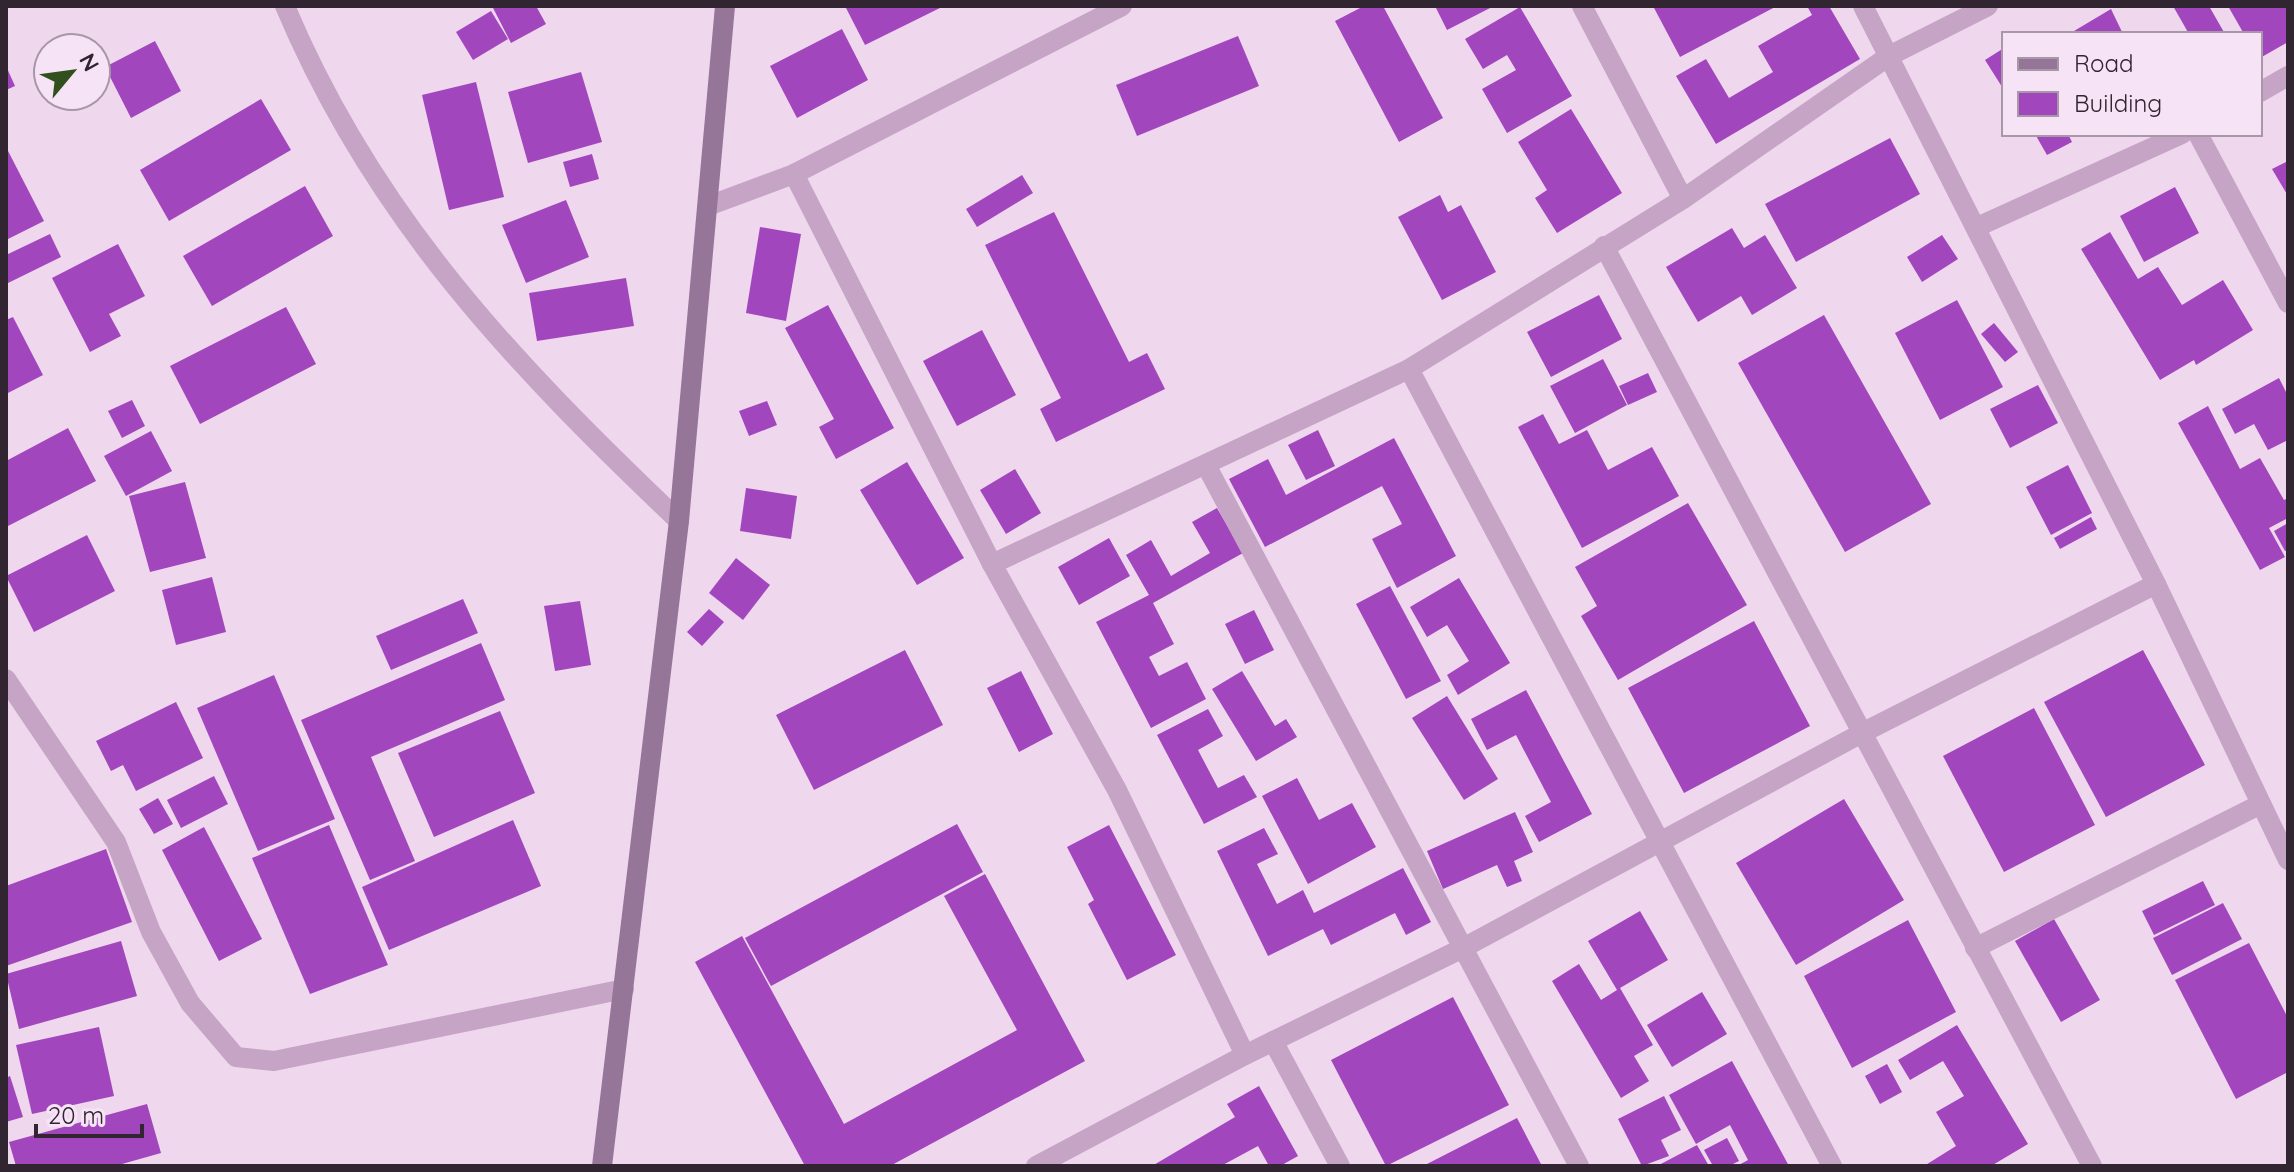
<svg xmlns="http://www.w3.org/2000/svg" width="2294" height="1172" font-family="Quicksand,sans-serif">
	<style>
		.building { fill: #a246be }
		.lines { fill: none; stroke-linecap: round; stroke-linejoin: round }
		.street { stroke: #c5a4c5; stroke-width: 20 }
		.secondary { stroke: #957699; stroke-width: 20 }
	</style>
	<rect width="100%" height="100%" fill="#efd7ed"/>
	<g class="building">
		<polygon points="492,6 536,6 546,24 511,43"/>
		<polygon points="845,6 944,6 865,45"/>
		<polygon points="1364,6 1383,6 1443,118 1399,142 1335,21"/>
		<polygon points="1435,6 1494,6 1447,30"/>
		<polygon points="1653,6 1777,6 1680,57"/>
		<polygon points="1807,6 1829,6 1860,59 1716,144 1676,76 1706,59 1729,98 1773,72 1758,46 1812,15"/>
		<polygon points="2173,6 2209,6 2225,34 2189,34"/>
		<polygon points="2228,6 2288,6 2288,42 2260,58 2260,34 2244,34"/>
		<polygon points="1520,7 1572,96 1507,133 1482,89 1516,70 1507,55 1483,69 1465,39"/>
		<polygon points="2111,9 2123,34 2069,34"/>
		<polygon points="491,11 508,39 473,60 456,32"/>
		<polygon points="842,29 868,80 797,118 770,66"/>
		<polygon points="1238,36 1259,86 1137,136 1116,85"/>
		<polygon points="155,41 181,91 131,118 105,67"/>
		<polygon points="2004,48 2004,90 1985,60"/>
		<polygon points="6,66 15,86 6,90"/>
		<polygon points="581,72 602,142 528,163 508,92"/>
		<polygon points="476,82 504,197 449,210 422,95"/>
		<polygon points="261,99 291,150 169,221 140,170"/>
		<polygon points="1571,109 1622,193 1557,233 1535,198 1547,190 1518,142"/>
		<polygon points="2035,134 2068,134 2072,142 2047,155"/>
		<polygon points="1890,138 1920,194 1796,262 1765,204"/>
		<polygon points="6,147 44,221 6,240"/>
		<polygon points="592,154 599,179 570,187 563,162"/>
		<polygon points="2288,161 2288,196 2272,169"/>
		<polygon points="1022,175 1033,193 977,227 966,209"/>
		<polygon points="305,186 333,236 212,306 183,256"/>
		<polygon points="2175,187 2199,233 2144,262 2120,216"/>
		<polygon points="1440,195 1448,212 1461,205 1496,272 1442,300 1398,217"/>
		<polygon points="566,200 589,257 526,283 502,225"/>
		<polygon points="1054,212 1129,362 1147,353 1165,389 1056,442 1040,409 1061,398 985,245"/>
		<polygon points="760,227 801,234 786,321 746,313"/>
		<polygon points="1732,228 1744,248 1765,235 1797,288 1752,315 1741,296 1698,322 1666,267"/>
		<polygon points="2110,232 2138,279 2158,267 2182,305 2223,280 2253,330 2196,365 2194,360 2160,380 2081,249"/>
		<polygon points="50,234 61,257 6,284 6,255"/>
		<polygon points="1942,235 1958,259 1922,282 1907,257"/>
		<polygon points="118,244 145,296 109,314 121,336 90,352 52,278"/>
		<polygon points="626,278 634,326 537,341 529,293"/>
		<polygon points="1599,295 1622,339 1551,377 1527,332"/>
		<polygon points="1957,300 2003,387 1940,420 1895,333"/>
		<polygon points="828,305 894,428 836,459 819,427 834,419 785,328"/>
		<polygon points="286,307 316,364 200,424 170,366"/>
		<polygon points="1824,315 1931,504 1845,552 1738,363"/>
		<polygon points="13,317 43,375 6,394 6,320"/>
		<polygon points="1994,323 2018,352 2005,362 1981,334"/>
		<polygon points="982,330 1016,395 957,426 923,361"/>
		<polygon points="1603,359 1627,405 1575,433 1550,386"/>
		<polygon points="1648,373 1657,392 1628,405 1619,386"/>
		<polygon points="2279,378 2288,396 2288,440 2268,450 2254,424 2235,434 2222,409"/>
		<polygon points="2038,385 2058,423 2010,448 1990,409"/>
		<polygon points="132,400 145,426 122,438 108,411"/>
		<polygon points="767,401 777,425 749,436 739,411"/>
		<polygon points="2208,406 2240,469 2260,458 2284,500 2288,498 2288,518 2269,528 2285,557 2260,570 2178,423"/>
		<polygon points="1543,414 1559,444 1587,430 1608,470 1652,447 1679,496 1582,548 1518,427"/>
		<polygon points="68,428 96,481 6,527 6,461"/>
		<polygon points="1318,430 1335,466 1306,480 1288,445"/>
		<polygon points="151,431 172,471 126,496 104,456"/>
		<polygon points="1394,438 1456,556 1397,588 1372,539 1402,524 1382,486 1265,547 1229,479 1268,459 1286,495"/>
		<polygon points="907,462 964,558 917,585 860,490"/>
		<polygon points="2068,465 2092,513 2051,535 2026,487"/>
		<polygon points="1015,469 1041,513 1006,534 980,490"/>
		<polygon points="185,482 206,558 150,572 129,496"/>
		<polygon points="746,488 797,496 791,539 740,531"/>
		<polygon points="1688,503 1747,605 1618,680 1581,616 1597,606 1575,567"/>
		<polygon points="1217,508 1243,553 1153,603 1174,644 1149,657 1159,676 1187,662 1206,699 1151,728 1096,622 1149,595 1126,555 1151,540 1171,576 1210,553 1192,522"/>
		<polygon points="2091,517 2097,529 2060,549 2054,538"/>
		<polygon points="2288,523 2288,550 2285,551 2274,531"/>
		<polygon points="87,535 115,591 34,632 6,576"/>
		<polygon points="1109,538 1130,576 1079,605 1058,567"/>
		<polygon points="736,558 770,585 743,620 709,593"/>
		<polygon points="212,577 226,632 176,645 162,590"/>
		<polygon points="1459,578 1510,663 1458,695 1447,675 1469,661 1447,625 1427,637 1410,607"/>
		<polygon points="1390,586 1441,681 1406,699 1356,604"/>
		<polygon points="463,599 478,633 391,670 376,636"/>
		<polygon points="580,601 591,665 555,671 544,606"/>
		<polygon points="709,609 724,622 702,646 687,632"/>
		<polygon points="1254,610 1274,650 1245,664 1225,624"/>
		<polygon points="1754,621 1810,726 1684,793 1628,688"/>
		<polygon points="481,643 505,700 371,757 415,861 370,880 301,720"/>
		<polygon points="905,650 943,725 814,790 776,715"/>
		<polygon points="2143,650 2205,765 2106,817 2044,702"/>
		<polygon points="1021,671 1053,734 1019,752 987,688"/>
		<polygon points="1242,671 1275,726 1286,719 1297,737 1256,761 1212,689"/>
		<polygon points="274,675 335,819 258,851 197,708"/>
		<polygon points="1526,690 1592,814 1539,842 1525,816 1551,802 1516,735 1487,750 1471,719"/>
		<polygon points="1447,696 1498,779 1464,800 1412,718"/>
		<polygon points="176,702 203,758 136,791 123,765 111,771 96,741"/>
		<polygon points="2034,708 2095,825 2004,872 1943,756"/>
		<polygon points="1208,709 1223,736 1198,750 1218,788 1244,775 1257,797 1204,824 1157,735"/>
		<polygon points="500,711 535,793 434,837 398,753"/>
		<polygon points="214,776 228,804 181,828 167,800"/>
		<polygon points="1297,778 1319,820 1352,803 1376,847 1308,884 1262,796"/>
		<polygon points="158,798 173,824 154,834 139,809"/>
		<polygon points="1844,799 1904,900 1796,965 1736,863"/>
		<polygon points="1515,812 1533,852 1514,861 1522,881 1507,887 1497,865 1443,889 1427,851"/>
		<polygon points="513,820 541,886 389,950 362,887"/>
		<polygon points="957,824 983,872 771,986 745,938"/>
		<polygon points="329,825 388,965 310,994 252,858"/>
		<polygon points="1109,825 1176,955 1127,980 1088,904 1094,900 1067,847"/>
		<polygon points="204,827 262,939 219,961 162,850"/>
		<polygon points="1264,828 1278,854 1257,864 1277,904 1303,890 1314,913 1403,868 1431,922 1406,935 1395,913 1331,945 1323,929 1268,956 1217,851"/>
		<polygon points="106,849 132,922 6,966 6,886"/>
		<polygon points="985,874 1085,1061 890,1166 805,1166 695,962 742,936 844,1124 1017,1030 944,896"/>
		<polygon points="2203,881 2215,905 2154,935 2142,911"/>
		<polygon points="2223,903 2242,939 2172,975 2153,938"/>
		<polygon points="1640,911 1668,960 1620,988 1653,1045 1634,1056 1649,1081 1621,1098 1552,981 1579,964 1601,1000 1617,990 1588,941"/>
		<polygon points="2054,919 2100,1000 2061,1022 2015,941"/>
		<polygon points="1908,920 1956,1012 1852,1068 1804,976"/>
		<polygon points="121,941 137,996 19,1029 6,974"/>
		<polygon points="2249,943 2288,1018 2288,1072 2236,1099 2175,980"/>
		<polygon points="1702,992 1727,1034 1672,1067 1647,1025"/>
		<polygon points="1453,997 1509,1105 1386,1166 1331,1060"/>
		<polygon points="1957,1025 2028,1144 1991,1166 1924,1166 1956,1146 1936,1112 1964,1096 1943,1061 1910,1080 1898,1060"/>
		<polygon points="99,1027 114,1096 32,1114 16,1045"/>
		<polygon points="1732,1061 1789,1166 1737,1166 1748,1160 1730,1125 1696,1144 1669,1095"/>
		<polygon points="1887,1064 1902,1092 1880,1104 1865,1076"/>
		<polygon points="10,1076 23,1117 6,1122 6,1078"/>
		<polygon points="1259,1086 1298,1156 1280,1166 1269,1166 1258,1146 1221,1166 1152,1166 1235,1117 1227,1104"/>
		<polygon points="1664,1096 1681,1130 1661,1140 1669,1156 1642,1166 1618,1119"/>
		<polygon points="147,1104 161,1153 115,1166 16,1166 9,1142"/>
		<polygon points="1517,1118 1542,1166 1423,1166"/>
		<polygon points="1727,1138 1739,1161 1729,1166 1713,1166 1704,1150"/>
		<polygon points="1697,1145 1709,1166 1657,1166"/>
	</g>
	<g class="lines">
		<g class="street">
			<path d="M285 6C374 218 515 365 679 521"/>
			<polyline points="1582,6 1683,199"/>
			<polyline points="1863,6 2156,584 2288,860"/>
			<polyline points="2260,92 2288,76"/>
			<polyline points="2198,134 2288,303"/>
			<polyline points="794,174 992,564 1117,790 1245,1055"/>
			<polyline points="708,206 794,174 1122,6"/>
			<polyline points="1977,227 2182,134"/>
			<polyline points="1604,246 2092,1166"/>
			<polyline points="1409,369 1832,1166"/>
			<polyline points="1206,465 1579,1166"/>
			<polyline points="992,564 1409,369 1683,199 1889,56 1988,6"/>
			<polyline points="6,679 116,842 151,932 190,1003 236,1057 274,1061 624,989"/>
			<polyline points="1975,948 2261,804"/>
			<polyline points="1273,1041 1340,1166"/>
			<polyline points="1036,1166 1245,1055 1463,948 1860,734 2156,584"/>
		</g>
		<polyline class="secondary" points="602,1166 679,521 725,6"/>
	</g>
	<rect width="2294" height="1172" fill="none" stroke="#302531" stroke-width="16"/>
	<rect x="2002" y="32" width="260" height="104" fill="#f7e3f6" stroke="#a797a7" stroke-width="2"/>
	<rect x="2018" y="58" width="40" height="12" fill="#957699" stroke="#a797a7" stroke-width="2"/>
	<text x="2074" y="72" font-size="24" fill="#302531">Road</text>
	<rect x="2018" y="92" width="40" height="24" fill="#a246be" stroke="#a797a7" stroke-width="2"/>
	<text x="2074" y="112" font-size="24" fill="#302531">Building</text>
	<g transform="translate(72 72) rotate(61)"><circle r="38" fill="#f7e3f6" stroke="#a797a7" stroke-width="2"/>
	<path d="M0-6L14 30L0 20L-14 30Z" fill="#32501e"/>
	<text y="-12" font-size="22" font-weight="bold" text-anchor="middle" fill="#302531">N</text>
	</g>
	<path d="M36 1124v12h106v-12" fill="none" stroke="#302531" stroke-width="4"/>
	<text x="48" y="1124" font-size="24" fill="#302531" stroke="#f7e3f6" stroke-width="6" paint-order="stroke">20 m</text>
</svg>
